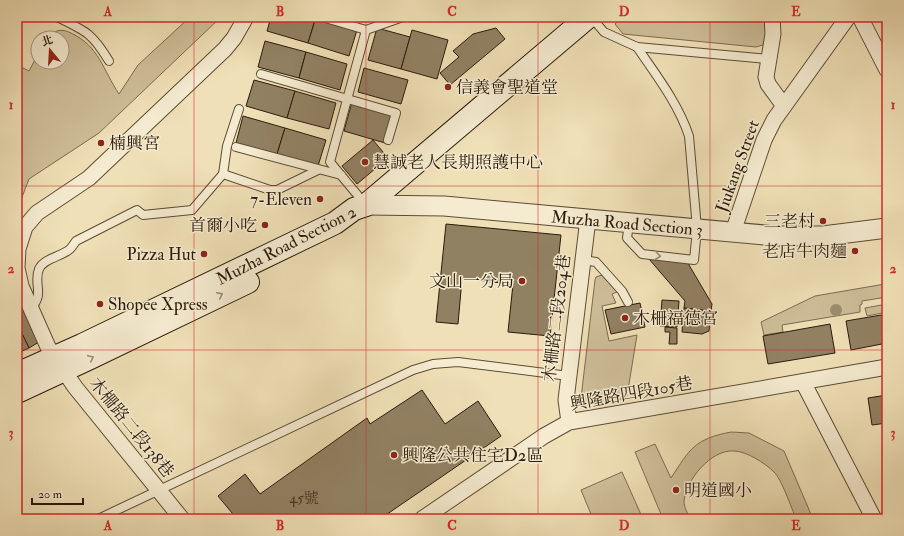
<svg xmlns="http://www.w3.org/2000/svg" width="904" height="536" font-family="'IM FELL Double Pica','Noto Serif TC',serif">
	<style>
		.green { fill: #cebe99; stroke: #7c6c51 }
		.building { fill: #918163; stroke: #2a1a09 }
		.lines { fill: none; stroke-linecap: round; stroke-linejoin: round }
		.service-casing { stroke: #5c4c34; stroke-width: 10 }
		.minor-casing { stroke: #5c4c34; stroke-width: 17 }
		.tertiary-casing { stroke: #5c4c34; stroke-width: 21 }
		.secondary-casing { stroke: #2a1a09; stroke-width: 24 }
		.service { stroke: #f5ebd0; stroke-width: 8 }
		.minor { stroke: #f5ebd0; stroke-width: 15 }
		.tertiary { stroke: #f5ebd0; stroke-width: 19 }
		.secondary { stroke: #f5ebd0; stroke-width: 22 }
		.tree { fill: #9e8e6f }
		.oneway { stroke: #9a8d76 }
		.grid { fill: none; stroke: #d62828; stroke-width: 1; stroke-opacity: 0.55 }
		.poi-dot { fill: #8f2418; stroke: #f5ebd0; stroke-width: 1.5 }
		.labels { text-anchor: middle; stroke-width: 3; stroke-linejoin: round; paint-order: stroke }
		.number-label { font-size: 15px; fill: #443420 }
		.poi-label { font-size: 17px; fill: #2a1a09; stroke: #f5ebd0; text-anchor: start }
		.street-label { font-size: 17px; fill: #2a1a09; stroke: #f5ebd0 }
		.neatline { fill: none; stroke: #d62828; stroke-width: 1.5 }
		.grid-label { font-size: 13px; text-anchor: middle; font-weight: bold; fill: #d62828 }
	</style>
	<rect width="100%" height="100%" fill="#f0e0b7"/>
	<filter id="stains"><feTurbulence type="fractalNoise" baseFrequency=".005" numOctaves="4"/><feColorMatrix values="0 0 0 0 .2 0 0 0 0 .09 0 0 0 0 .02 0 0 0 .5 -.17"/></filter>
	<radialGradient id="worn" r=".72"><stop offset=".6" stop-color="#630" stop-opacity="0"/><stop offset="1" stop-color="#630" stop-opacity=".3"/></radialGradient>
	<g class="green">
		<path d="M190 17H221L99 133 29 179 17 210V65L29 71 38 54V62H62V38H46C55 30 61 28 71 33 99 46 103 70 119 94L138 65Z"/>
		<polygon points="622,17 765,17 766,38 763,45 756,47 623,34 615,24"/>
		<path d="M602 275 617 292 612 294 616 303 602 306 609 341 637 335 627 396C621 401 590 407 583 402L581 398 595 280 596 277Z"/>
		<polygon points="887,280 887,297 862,301 862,304 860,305 860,312 782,325 783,332 764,335 761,322 815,296 885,284"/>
		<polygon points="887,304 887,312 867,316 865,308"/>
		<path d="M731 432 749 433 784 451 813 519H796C792 509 781 478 774 472 765 463 746 451 734 451 711 449 685 481 684 502 684 507 688 514 690 519H663L635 452 655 444 671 478C690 449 694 439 731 432Z"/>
		<polygon points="622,472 643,519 593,519 581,490"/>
	</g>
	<g class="building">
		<polygon points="271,17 316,17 308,43 267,31"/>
		<polygon points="316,17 357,30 349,56 308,43"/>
		<polygon points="377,28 410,37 401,69 368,60"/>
		<polygon points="496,28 505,39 450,85 440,73 459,57 453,51 473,34"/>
		<polygon points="412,30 448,40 437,79 401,69"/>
		<polygon points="265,41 306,52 299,78 258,67"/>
		<polygon points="306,52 347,64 340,90 299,78"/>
		<polygon points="364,68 408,80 401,104 358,92"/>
		<polygon points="254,80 295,91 287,118 246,106"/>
		<polygon points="295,91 336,103 329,129 287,118"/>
		<polygon points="352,102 393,114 385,143 344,131"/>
		<polygon points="243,116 285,128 277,154 236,143"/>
		<polygon points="285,128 326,140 318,166 277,154"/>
		<polygon points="373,140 388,158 357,184 342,166"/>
		<polygon points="446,224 561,235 550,336 508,332 513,284 462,279 458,324 436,322"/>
		<polygon points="651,251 690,256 689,265 712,304 711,311 684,308 685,301 649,259"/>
		<polygon points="662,300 679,301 677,327 660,326"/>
		<polygon points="640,303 645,327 611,334 605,310"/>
		<polygon points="684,308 711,311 709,331 702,334 682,332"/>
		<polygon points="23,309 39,342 29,348 17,323 17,312"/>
		<polygon points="887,314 887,343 851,350 846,321"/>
		<polygon points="17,323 29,348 18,353 17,351"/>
		<polygon points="830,324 835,353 768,364 763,336"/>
		<polygon points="665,327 677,328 677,344 669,344 670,332 665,332"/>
		<polygon points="422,390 445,424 478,401 501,436 380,519 237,519 218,496 245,474 260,494 367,418 370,424"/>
		<polygon points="887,395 887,423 872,425 868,398"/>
	</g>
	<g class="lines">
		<g class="service-casing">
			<g id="service">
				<path d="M57 17C86 31 92 33 109 61"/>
				<polyline points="322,17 366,30"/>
				<polyline points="591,17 604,32 637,47 768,59"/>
				<polyline points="366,30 403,17"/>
				<polyline points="261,74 396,113 388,140"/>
				<polyline points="236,147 341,175"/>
				<polyline points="223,174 227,146 239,109"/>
				<polyline points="365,204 330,162 366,30"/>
				<path d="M629 223 627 238 642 254 694 260 697 229 689 136C678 103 656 75 637 47"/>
				<polyline points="583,260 596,262 622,291 628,302"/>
				<path d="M31 308C45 294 33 284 39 269 44 258 61 257 70 249 72 247 74 244 76 241L137 210 143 215 192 210 223 174 270 190H277L318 170"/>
				<polyline points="98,519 413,370 433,364 458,362 569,376"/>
			</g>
		</g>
		<g class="minor-casing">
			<g id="minor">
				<polyline points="772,17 773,34 766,77 768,84 784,106"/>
				<polyline points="860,17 887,70"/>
				<polyline points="733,232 764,140 774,120 848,17"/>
				<polyline points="803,382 874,519"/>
				<polyline points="569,422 566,400 588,219"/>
				<polyline points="182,519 75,387 48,347 21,286 17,268 18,249 25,227 37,213 89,178 225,49 234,38 246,17"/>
				<polyline points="422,519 544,436 569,422 887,367"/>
			</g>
		</g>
		<g class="tertiary-casing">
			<polyline id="tertiary" points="366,205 444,206 776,236 823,236 887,228"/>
		</g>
		<g class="secondary-casing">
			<g id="secondary">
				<polyline points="17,374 82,345 335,223 354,209 366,205 588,17"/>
				<polyline points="17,392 90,358 248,282"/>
			</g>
		</g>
		<use href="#service" class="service"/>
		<use href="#minor" class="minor"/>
		<use href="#tertiary" class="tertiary"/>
		<use href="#secondary" class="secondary"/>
	</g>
	<circle class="tree" cx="836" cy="310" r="6"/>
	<defs><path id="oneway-chevron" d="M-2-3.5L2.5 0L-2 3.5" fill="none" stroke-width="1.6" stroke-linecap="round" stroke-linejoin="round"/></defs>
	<g class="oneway">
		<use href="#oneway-chevron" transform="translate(658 256) rotate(7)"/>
		<use href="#oneway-chevron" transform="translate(220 295) rotate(-26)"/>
		<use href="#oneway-chevron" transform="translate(91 358) rotate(-25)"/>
	</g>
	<path class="grid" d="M194 17V519M366 17V519M538 17V519M710 17V519M17 186H887M17 350H887"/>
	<g class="poi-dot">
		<circle cx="448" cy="87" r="4"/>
		<circle cx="101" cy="143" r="4"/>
		<circle cx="365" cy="162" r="4"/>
		<circle cx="320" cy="199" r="4"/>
		<circle cx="823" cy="221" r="4"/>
		<circle cx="265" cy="225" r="4"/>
		<circle cx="855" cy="251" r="4"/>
		<circle cx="204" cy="254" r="4"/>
		<circle cx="522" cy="281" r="4"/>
		<circle cx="100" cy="304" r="4"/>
		<circle cx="625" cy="318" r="4"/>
		<circle cx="394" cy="455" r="4"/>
		<circle cx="676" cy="490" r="4"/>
	</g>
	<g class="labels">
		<g class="number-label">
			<text x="304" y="503">45號</text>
		</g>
		<g class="poi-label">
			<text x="456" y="93">信義會聖道堂</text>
			<text x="109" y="149">楠興宮</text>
			<text x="373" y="168">慧誠老人長期照護中心</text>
			<text x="312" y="205" text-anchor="end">7-Eleven</text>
			<text x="815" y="227" text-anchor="end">三老村</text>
			<text x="257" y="231" text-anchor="end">首爾小吃</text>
			<text x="847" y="257" text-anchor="end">老店牛肉麵</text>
			<text x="196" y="260" text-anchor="end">Pizza Hut</text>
			<text x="514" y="287" text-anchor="end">文山一分局</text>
			<text x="108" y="310">Shopee Xpress</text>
			<text x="633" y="324">木柵福德宮</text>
			<text x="402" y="461">興隆公共住宅D2區</text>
			<text x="684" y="496">明道國小</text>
		</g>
		<g class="street-label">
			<text transform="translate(737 166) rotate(-70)" y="6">Jiukang Street</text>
			<text transform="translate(627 223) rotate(5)" y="6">Muzha Road Section 3</text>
			<text transform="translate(286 245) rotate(-27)" y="6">Muzha Road Section 2</text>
			<text transform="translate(556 318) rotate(-83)" y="6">木柵路二段204巷</text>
			<text transform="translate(631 393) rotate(-10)" y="6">興隆路四段105巷</text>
			<text transform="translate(132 427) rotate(51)" y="6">木柵路二段138巷</text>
		</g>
	</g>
	<rect width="904" height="536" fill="none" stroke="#f0e0b7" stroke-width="44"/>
	<g transform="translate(50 50) rotate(342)"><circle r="19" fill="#f5ebd0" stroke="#a49780"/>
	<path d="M0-3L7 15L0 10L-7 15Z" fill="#8f2418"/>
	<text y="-6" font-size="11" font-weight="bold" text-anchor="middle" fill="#2a1a09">北</text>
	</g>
	<path d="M32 498v6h51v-6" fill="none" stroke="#2a1a09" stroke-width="2"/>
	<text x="38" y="498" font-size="12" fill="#2a1a09" stroke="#f5ebd0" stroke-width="3" paint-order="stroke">20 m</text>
	<rect x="22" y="22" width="860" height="492" class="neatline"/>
	<g class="grid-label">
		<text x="108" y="16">A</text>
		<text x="280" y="16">B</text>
		<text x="452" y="16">C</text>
		<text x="624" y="16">D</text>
		<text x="796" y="16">E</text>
		<text x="11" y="109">1</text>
		<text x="893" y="109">1</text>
		<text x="11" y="273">2</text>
		<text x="893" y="273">2</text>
		<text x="11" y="437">3</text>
		<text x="893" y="437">3</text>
		<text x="108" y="530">A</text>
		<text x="280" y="530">B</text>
		<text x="452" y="530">C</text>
		<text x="624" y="530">D</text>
		<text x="796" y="530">E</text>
	</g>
	<rect width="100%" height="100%" filter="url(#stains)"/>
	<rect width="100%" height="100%" fill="url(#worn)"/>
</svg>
